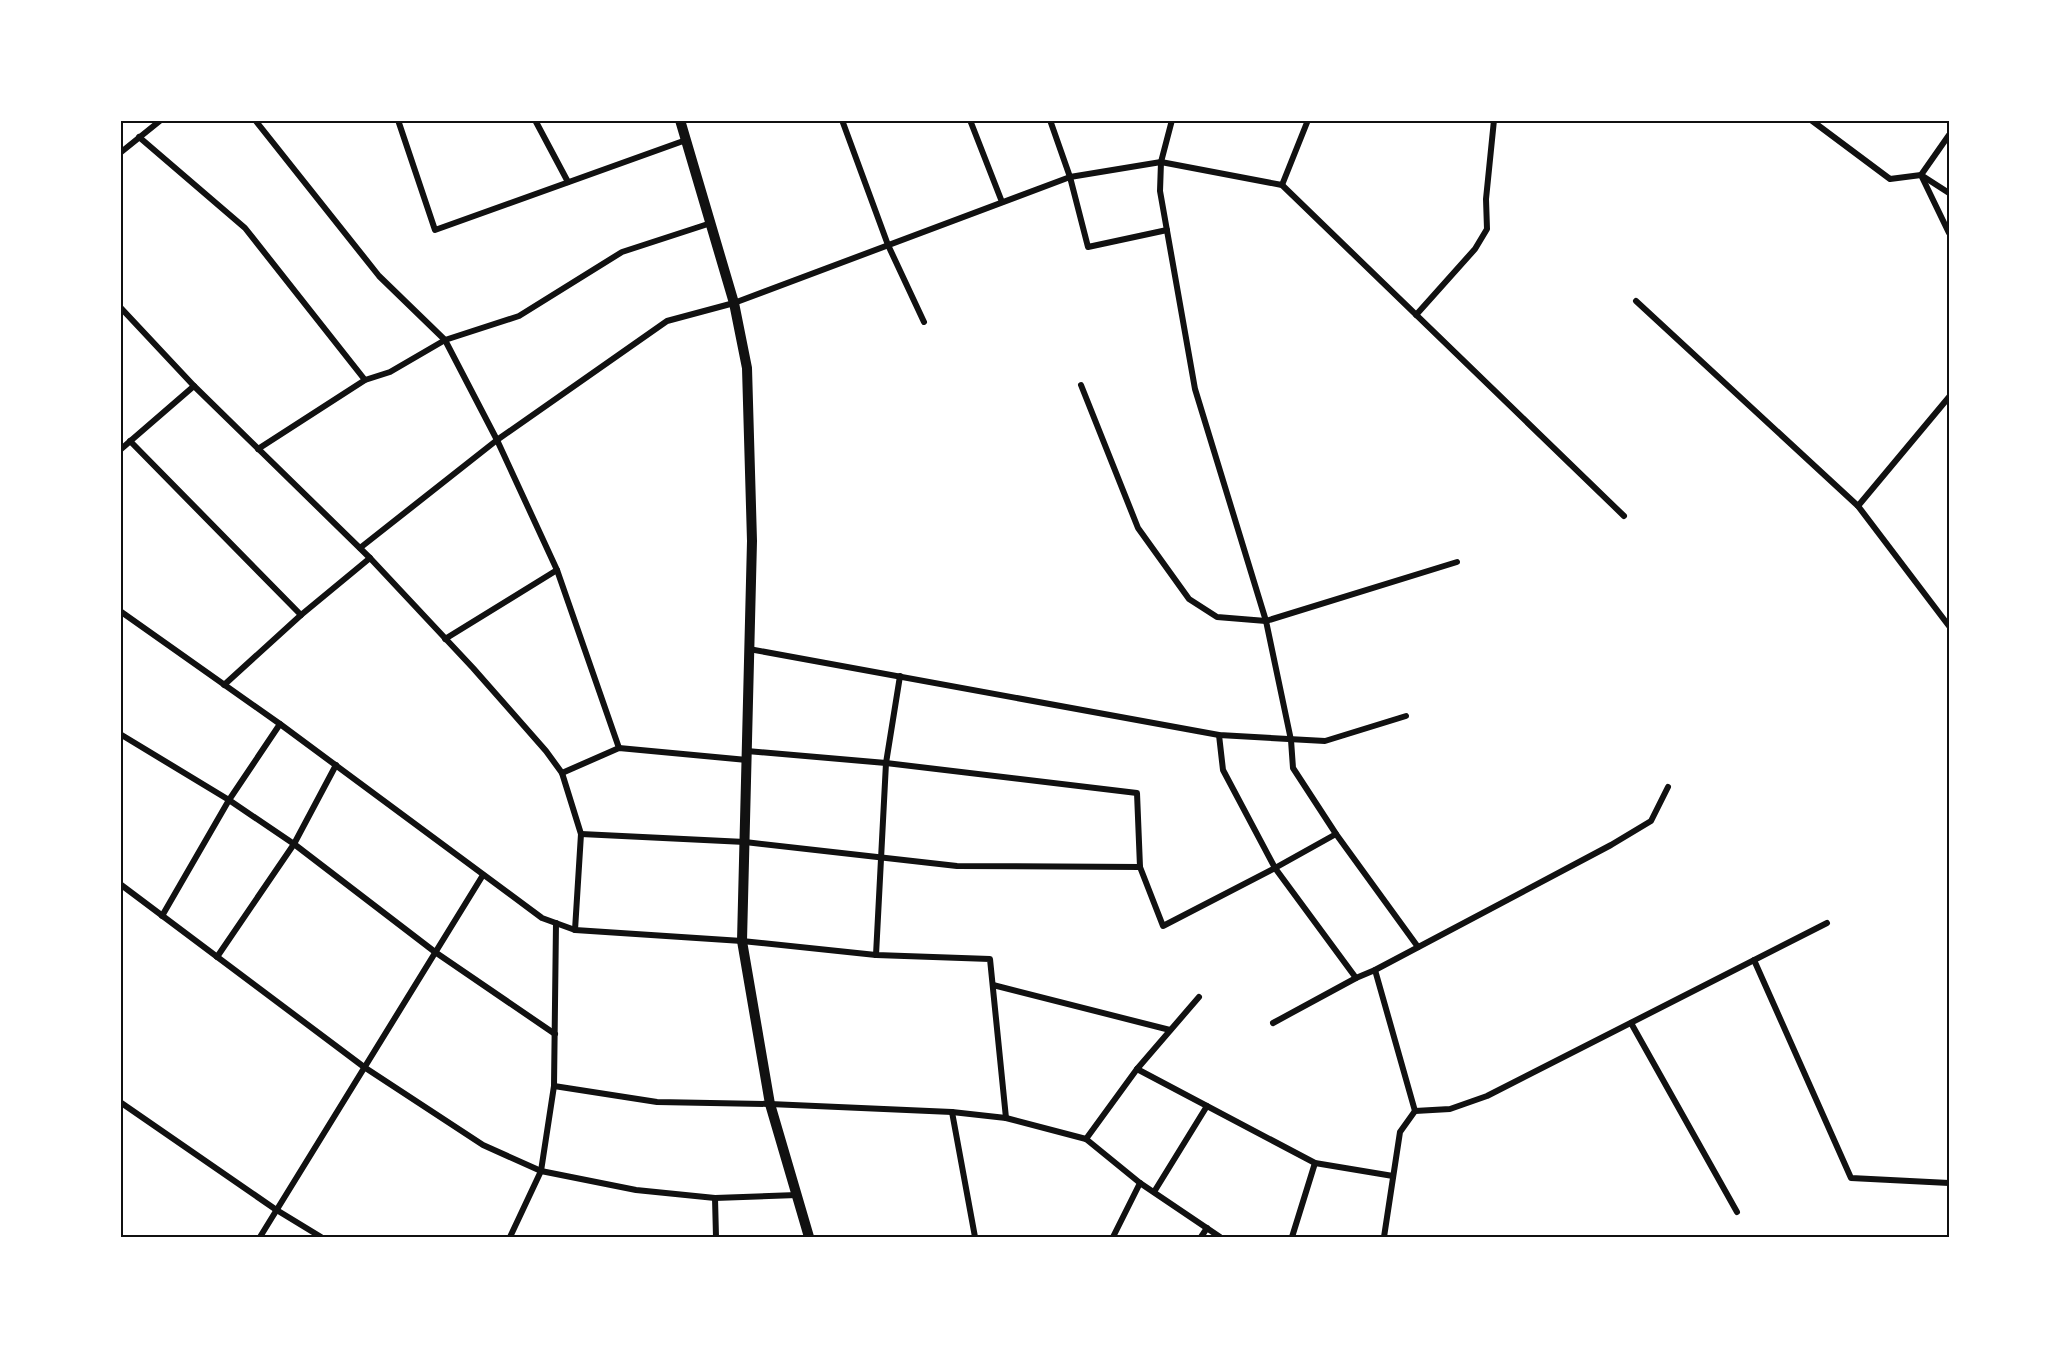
<svg xmlns="http://www.w3.org/2000/svg" width="2069" height="1357" font-family="Cabin,sans-serif">
	<style>
		.lines { fill: none; stroke-linecap: round; stroke-linejoin: round }
		.minor { stroke: #111; stroke-width: 6 }
		.tertiary { stroke: #111; stroke-width: 10 }
		.neatline { fill: none; stroke: #111; stroke-width: 2 }
	</style>
	<rect width="100%" height="100%" fill="#fff"/>
	<g class="lines">
		<g class="minor">
			<polyline points="255,120 379,276 445,340 497,440 557,570 619,748"/>
			<polyline points="398,120 435,230 686,140"/>
			<polyline points="535,120 568,182"/>
			<polyline points="842,120 888,245 924,322"/>
			<polyline points="970,120 1002,202"/>
			<polyline points="1050,120 1070,177 1088,247 1167,230"/>
			<polyline points="1172,120 1161,162 1160,191 1195,389 1266,621 1291,740 1293,768 1336,834 1418,947"/>
			<polyline points="1811,120 1890,179 1921,175 1949,193"/>
			<polyline points="1949,135 1921,175 1949,233"/>
			<polyline points="139,137 245,228 365,380"/>
			<polyline points="120,153 161,120"/>
			<polyline points="1282,185 1308,120"/>
			<polyline points="1636,301 1858,506 1949,626"/>
			<polyline points="120,307 194,386 370,558 473,668 546,751 562,773 581,834 575,930"/>
			<polyline points="1416,315 1475,249 1487,229 1486,199 1494,120"/>
			<polyline points="1081,385 1138,528 1189,599 1217,617 1266,621 1457,562"/>
			<polyline points="130,441 301,615"/>
			<polyline points="258,449 365,380 390,372 445,340 519,316 622,252 711,223"/>
			<polyline points="120,450 194,386"/>
			<polyline points="1858,506 1949,397"/>
			<polyline points="360,548 497,440 667,321 734,303 1070,177 1161,162 1282,185 1624,516"/>
			<polyline points="120,611 280,724 542,918 575,930 742,941 876,955 990,959 1006,1118"/>
			<polyline points="445,639 557,570"/>
			<polyline points="749,649 1219,735 1325,741 1406,716"/>
			<polyline points="224,685 301,615 370,558"/>
			<polyline points="120,734 229,800 294,844 435,952 555,1034"/>
			<polyline points="1219,735 1223,770 1275,868 1356,978"/>
			<polyline points="747,751 886,763 1137,793 1140,867 1163,926 1275,868 1336,834"/>
			<polyline points="562,773 619,748 747,760"/>
			<polyline points="581,834 745,842 957,866 1140,867"/>
			<polyline points="120,884 364,1067 483,1145 541,1171 636,1190 715,1198 797,1195"/>
			<polyline points="162,916 229,800 280,724"/>
			<polyline points="876,955 886,763 900,676"/>
			<polyline points="217,957 294,844 336,765"/>
			<polyline points="1754,960 1851,1178 1949,1183"/>
			<polyline points="1375,970 1415,1111 1450,1109 1487,1096 1827,923"/>
			<polyline points="993,985 1170,1030"/>
			<polyline points="1273,1023 1356,978 1375,970 1611,845 1651,821 1668,787"/>
			<polyline points="1631,1023 1737,1212"/>
			<polyline points="1137,1069 1315,1163 1393,1176"/>
			<polyline points="554,1086 657,1102 770,1104 952,1112 1006,1118 1086,1139 1140,1183 1220,1237"/>
			<polyline points="120,1102 275,1209 321,1237"/>
			<polyline points="952,1112 975,1237"/>
			<polyline points="1086,1139 1137,1069 1199,997"/>
			<polyline points="1154,1192 1207,1106"/>
			<polyline points="715,1198 716,1237"/>
			<polyline points="260,1237 483,875"/>
			<polyline points="510,1237 541,1171 554,1086 556,923"/>
			<polyline points="1113,1237 1140,1183"/>
			<polyline points="1201,1237 1207,1228"/>
			<polyline points="1292,1237 1315,1163"/>
			<polyline points="1384,1237 1400,1132 1415,1111"/>
		</g>
		<polyline class="tertiary" points="680,120 734,303 747,368 752,541 742,941 770,1104 809,1237"/>
	</g>
	<rect width="2069" height="1357" fill="none" stroke="#ffffff" stroke-width="243"/>
	<rect x="122" y="122" width="1826" height="1114" class="neatline"/>
</svg>
